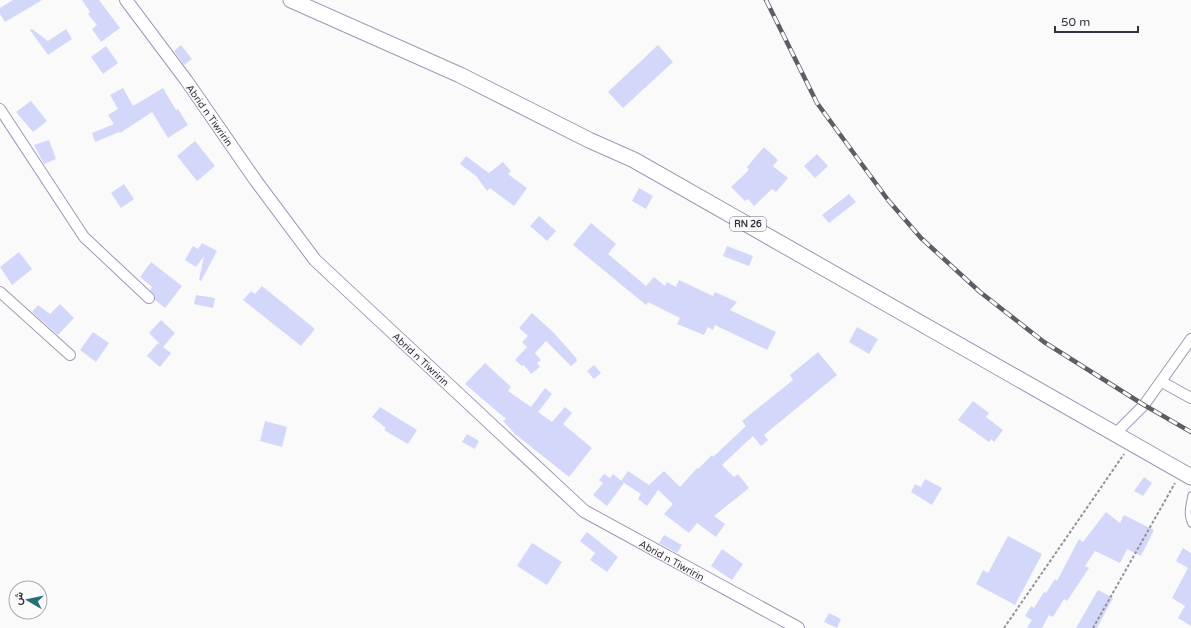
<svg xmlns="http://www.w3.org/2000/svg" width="1191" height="628" font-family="'Varela Round',Vazirmatn,sans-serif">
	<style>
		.building { fill: #d3d8fa }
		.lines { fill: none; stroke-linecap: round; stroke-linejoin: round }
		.service-casing { stroke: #9f97b7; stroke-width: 7 }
		.minor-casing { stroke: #9f97b7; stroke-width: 12 }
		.tertiary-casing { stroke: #9f97b7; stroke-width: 14 }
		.primary-casing { stroke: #9f97b7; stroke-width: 17 }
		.path { stroke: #95939a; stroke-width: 2; stroke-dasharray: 3 2; stroke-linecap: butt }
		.service { stroke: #fff; stroke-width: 5 }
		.minor { stroke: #fff; stroke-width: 10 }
		.tertiary { stroke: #fff; stroke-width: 12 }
		.primary { stroke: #fff; stroke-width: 15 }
		.rail-casing { stroke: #5f5c66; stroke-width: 4.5 }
		.rail { stroke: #fafafa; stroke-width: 3; stroke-dasharray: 9; stroke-linecap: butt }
		.labels { text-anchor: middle; stroke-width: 3; stroke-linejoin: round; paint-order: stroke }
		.shield { fill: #fafafa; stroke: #706d76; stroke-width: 1 }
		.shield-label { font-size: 9px; font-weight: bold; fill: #35313e }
		.street-label { font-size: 10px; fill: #35313e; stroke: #fafafa }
	</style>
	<rect width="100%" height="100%" fill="#fafafa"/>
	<g class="building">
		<polygon points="13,0 42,0 5,22 0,14 0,8"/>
		<polygon points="82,0 99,0 120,28 101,42 92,29 97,25 88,14 90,12"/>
		<polygon points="32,29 48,41 66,29 72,39 48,55 30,30"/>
		<polygon points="181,45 192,59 184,65 174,51"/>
		<polygon points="658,45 673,62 623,108 608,92"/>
		<polygon points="106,46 118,63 103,74 91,57"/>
		<polygon points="123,88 133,106 163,88 176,110 178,109 188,125 168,138 152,112 120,133 119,132 95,142 92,133 114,124 108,115 118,109 110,95"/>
		<polygon points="31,101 47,121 33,132 16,112"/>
		<polygon points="49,140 56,159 44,164 34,145"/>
		<polygon points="195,141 215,166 197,181 177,156"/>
		<polygon points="764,147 778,160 773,166 788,178 776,192 772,189 754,206 748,199 745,201 731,187 749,170 747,167"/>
		<polygon points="817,154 828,166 815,178 804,166"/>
		<polygon points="466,156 489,173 503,162 511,171 508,174 527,188 514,206 490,188 487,191 476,176 460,164"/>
		<polygon points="124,184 134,199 121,208 111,193"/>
		<polygon points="639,188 653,196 646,209 632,201"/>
		<polygon points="849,194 856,202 829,223 822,215"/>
		<polygon points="539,216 556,231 547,241 530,226"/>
		<polygon points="591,223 616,244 608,254 646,286 654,277 665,286 667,282 676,287 679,280 713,296 715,292 737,302 730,310 776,332 767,350 715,325 713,330 708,327 704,335 677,324 680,318 648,302 646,305 573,245"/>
		<polygon points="202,243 217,251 201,281 199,280 204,256 196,267 185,260 193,246 198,249"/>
		<polygon points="727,246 753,256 749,266 723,256"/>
		<polygon points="19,252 32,269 12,285 0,267"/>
		<polygon points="151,262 182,286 165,308 155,300 155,296 150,290 152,287 140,277"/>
		<polygon points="262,286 315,329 301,346 243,300 251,291 255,294"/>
		<polygon points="196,295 215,298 213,308 194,304"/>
		<polygon points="60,304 74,318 58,335 32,312 38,305 50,314"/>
		<polygon points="532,313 554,333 576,358 577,361 571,366 546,341 535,353 541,360 537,363 540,367 531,374 524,365 522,366 515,360 527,347 522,342 528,336 519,328"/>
		<polygon points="161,320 175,333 163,347 171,353 160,367 147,356 158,343 162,346 149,333"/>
		<polygon points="857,327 878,339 869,354 849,342"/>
		<polygon points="93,332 109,343 96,362 80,350"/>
		<polygon points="818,352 837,375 764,435 768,440 761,446 753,436 722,465 734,477 738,474 749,488 714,516 725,524 716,537 697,523 689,533 664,514 673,504 658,490 647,506 638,499 641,494 621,481 628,471 649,485 664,471 680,487 697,468 698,469 712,455 713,457 746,426 742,421 793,380 790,375"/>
		<polygon points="485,363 511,387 508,391 531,407 545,388 552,394 538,412 552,422 565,407 572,413 563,424 592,448 569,477 515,434 503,421 506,419 465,384"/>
		<polygon points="594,365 601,373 594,379 587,371"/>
		<polygon points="973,401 989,413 986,417 1003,430 994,442 991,439 989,442 958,420"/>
		<polygon points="380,407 417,430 408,444 384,430 386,428 372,417"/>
		<polygon points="265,421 287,427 282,447 260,441"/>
		<polygon points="467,434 479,441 475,449 462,442"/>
		<polygon points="604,474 610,478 613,474 624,483 607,506 593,495 603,483 599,480"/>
		<polygon points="1144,477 1152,483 1143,496 1134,491"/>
		<polygon points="925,479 942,488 932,505 911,492 915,484 921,487"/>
		<polygon points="1106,512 1120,523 1124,515 1154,530 1141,556 1127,549 1120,563 1095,551 1085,566 1089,568 1067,601 1064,599 1053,617 1049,615 1042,628 1027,628 1032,620 1025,616 1031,606 1034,608 1044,592 1046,593 1055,579 1057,581 1079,539 1083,542"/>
		<polygon points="587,532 618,557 607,572 590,560 595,553 580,541"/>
		<polygon points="664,535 682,545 677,553 659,543"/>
		<polygon points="1008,536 1042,554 1015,605 976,584 983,570 988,573"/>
		<polygon points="532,543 562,562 547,585 517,566"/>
		<polygon points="1183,548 1191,553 1191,626 1178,618 1185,606 1172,598 1188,568 1176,561"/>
		<polygon points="722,549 743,564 732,580 711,566"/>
		<polygon points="1098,590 1113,598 1097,628 1076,628"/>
		<polygon points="829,613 841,619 837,628 824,622"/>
	</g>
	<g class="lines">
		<g class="service-casing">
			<path id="service" d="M1191 495C1189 505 1186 515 1191 524"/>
		</g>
		<g class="minor-casing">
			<g id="minor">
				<polyline points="0,109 84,237 149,298"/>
				<polyline points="0,292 70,355"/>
				<polyline points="1162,382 1191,398"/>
				<polyline points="1115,434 1144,405 1191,339"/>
			</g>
		</g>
		<g class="tertiary-casing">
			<polyline id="tertiary" points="126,0 186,80 256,181 315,260 584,511 798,628"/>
		</g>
		<g class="primary-casing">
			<polyline id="primary" points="291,0 460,75 589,140 634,160 1191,477"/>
		</g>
		<g class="path">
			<polyline points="1004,628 1124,454"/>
			<polyline points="1093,628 1175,483"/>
		</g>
		<use href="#service" class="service"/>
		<use href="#minor" class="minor"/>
		<use href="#tertiary" class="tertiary"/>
		<use href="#primary" class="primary"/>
		<g class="rail-casing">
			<polyline id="rail" points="766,0 817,103 888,200 921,238 980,292 1044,342 1144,405 1191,432"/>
		</g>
		<use href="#rail" class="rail"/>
	</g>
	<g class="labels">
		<rect class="shield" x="730" y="217" width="36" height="14" rx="3"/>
		<g class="shield-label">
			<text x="748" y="227">RN 26</text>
		</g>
		<g class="street-label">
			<text transform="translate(210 115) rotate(55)" y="4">Abrid n Tiwririn</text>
			<text transform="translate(421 359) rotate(43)" y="4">Abrid n Tiwririn</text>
			<text transform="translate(672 560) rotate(29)" y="4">Abrid n Tiwririn</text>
		</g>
	</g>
	<g transform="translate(28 600) rotate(279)"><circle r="19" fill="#fafafa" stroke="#abaaaf"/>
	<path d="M0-3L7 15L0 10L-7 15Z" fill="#256e77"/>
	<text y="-6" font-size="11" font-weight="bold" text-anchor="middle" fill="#35313e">ش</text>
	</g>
	<path d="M1055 26v6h83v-6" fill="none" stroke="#35313e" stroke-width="2"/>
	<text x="1061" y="26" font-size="12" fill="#35313e" stroke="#fafafa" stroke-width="3" paint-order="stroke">50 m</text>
</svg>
